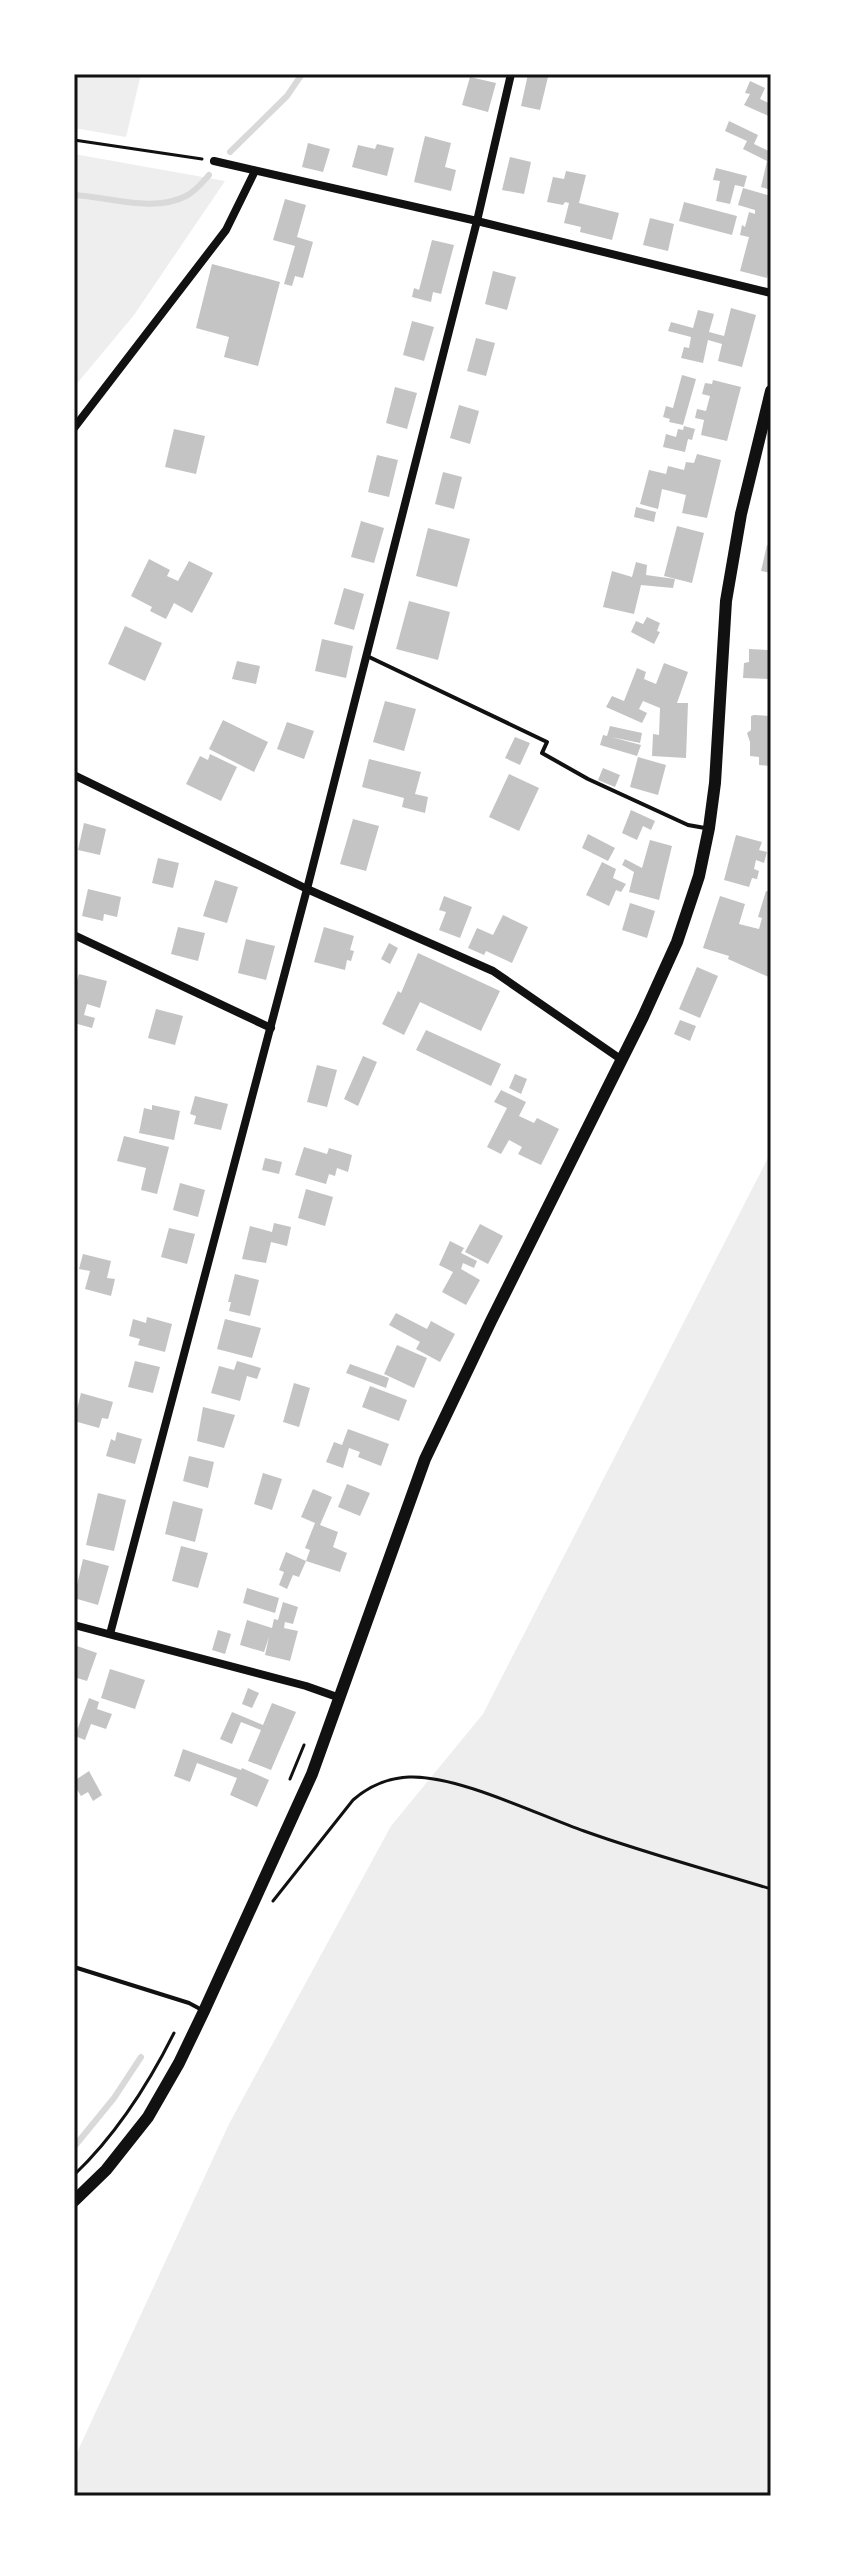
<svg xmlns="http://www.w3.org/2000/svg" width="845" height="2570" font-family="Barlow,sans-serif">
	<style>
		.green { fill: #eee }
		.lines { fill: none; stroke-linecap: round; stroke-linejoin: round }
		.stream { stroke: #d9d9d9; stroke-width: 6 }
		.building { fill: #c4c4c4 }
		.path { stroke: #111; stroke-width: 3 }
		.service { stroke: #111; stroke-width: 4 }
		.minor { stroke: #111; stroke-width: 8 }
		.secondary { stroke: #111; stroke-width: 12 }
		.neatline { fill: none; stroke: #111; stroke-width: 3 }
	</style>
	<rect width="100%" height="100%" fill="#fff"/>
	<g class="green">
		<polygon points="74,74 141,74 126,137 74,128"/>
		<polygon points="74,154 225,181 134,315 74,387"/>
		<polygon points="771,1152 771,2496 74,2496 74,2459 229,2124 391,1826 483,1714"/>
	</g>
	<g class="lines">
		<g class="stream">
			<polyline points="230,152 287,96 302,74"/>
			<path d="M74 195C109 197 154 213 186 196 196 191 202 183 209 175"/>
			<polyline points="74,2147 114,2098 141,2057"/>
		</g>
	</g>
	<g class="building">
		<polygon points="528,74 548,77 540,110 521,106"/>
		<polygon points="470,77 496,83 488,112 462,105"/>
		<polygon points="750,81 765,88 760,99 771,104 771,117 744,105 750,94 745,93"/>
		<polygon points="729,121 758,135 754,144 771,152 771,190 761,187 767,161 743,149 747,141 725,131"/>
		<polygon points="425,136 451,143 445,167 456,170 451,191 414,182"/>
		<polygon points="308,143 330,149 323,172 302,167"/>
		<polygon points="377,144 394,148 387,176 352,167 358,145 375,149"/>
		<polygon points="510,157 531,162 524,194 502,190"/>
		<polygon points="716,168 747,176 744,187 735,185 730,204 716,201 720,181 713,180"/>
		<polygon points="566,171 586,175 579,203 619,213 612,240 580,232 581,227 564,223 569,203 565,202 563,205 547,202 553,177 564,179"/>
		<polygon points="743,188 771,196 771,262 767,278 740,271 749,237 740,235 742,225 745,227 749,212 755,214 755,210 738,205"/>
		<polygon points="285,199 306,205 297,237 313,242 303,278 295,276 292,286 284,284 295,246 273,240"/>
		<polygon points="684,202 737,216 732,235 679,221"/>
		<polygon points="650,218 674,224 668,251 643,245"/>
		<polygon points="432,240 454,245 441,294 433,292 431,302 412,297 414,288 419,290"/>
		<polygon points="212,264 280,282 258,366 224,357 229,337 196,328"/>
		<polygon points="493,271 516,277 507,310 485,304"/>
		<polygon points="731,308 756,315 742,367 718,361 722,344 708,340 703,363 681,358 684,347 689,348 691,337 668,331 671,322 693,328 698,310 714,314 709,332 724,336"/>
		<polygon points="412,321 434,327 424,361 403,355"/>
		<polygon points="476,338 495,343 486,376 467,371"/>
		<polygon points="682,375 696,379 683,425 669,422 670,419 663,417 666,406 673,408"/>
		<polygon points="713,380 741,387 727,441 701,435 704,420 695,418 697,409 706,411 710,396 702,394 705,383 712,384"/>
		<polygon points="395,387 417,393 407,429 386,423"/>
		<polygon points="459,405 479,411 470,444 450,438"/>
		<polygon points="684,426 695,429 692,440 688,439 685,452 663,447 666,434 676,437 678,429 683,430"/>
		<polygon points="174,429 205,436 196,474 165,467"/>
		<polygon points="697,454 721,460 707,518 682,513 686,495 662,489 658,509 640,504 649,470 666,474 668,466 684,470 686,462 694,463"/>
		<polygon points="377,455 398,460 389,497 368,492"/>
		<polygon points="443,472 462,477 454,509 435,504"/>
		<polygon points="636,507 656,512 654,522 634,517"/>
		<polygon points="361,521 384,528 374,563 351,557"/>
		<polygon points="677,526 704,533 692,583 664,576"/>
		<polygon points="428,528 470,539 457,587 416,576"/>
		<polygon points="767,545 771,546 771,573 761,571"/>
		<polygon points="149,559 170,570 167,576 178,581 189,561 213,573 192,613 174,603 166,619 150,611 152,607 131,596"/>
		<polygon points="636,562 647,565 646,575 675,579 673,588 641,585 634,614 603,607 612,571 632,577"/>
		<polygon points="344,588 364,594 354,630 334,624"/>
		<polygon points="409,601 450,612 438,660 396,649"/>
		<polygon points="647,617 660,623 657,631 660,632 654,644 631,632 636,621 643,624"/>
		<polygon points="125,626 162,643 145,681 108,664"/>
		<polygon points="322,639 353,646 346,678 315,671"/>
		<polygon points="769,642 771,642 771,679 743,678 744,663 749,662 749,649 768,650"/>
		<polygon points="237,661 260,666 256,684 232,679"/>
		<polygon points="664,663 688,672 677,703 688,703 686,758 652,756 653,734 659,735 660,708 643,701 639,709 647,713 642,723 606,707 612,696 624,701 637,668 646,672 644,679 656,684"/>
		<polygon points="385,701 416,709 404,751 373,742"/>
		<polygon points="754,715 771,716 771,766 759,765 759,757 750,756 750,742 747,733 751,730 751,716"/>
		<polygon points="223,720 268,742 254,772 209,749"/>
		<polygon points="287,722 314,731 304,759 277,749"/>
		<polygon points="610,726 642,733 640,743 611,737 641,745 637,756 600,745 603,735 607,736"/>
		<polygon points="515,737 530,743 520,765 505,758"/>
		<polygon points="210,754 237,767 221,801 186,784 200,756 208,760"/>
		<polygon points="638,757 666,765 658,795 630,787"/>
		<polygon points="369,759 421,772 415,794 428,797 425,813 402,807 404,798 362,787"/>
		<polygon points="603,768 620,775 615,787 598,780"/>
		<polygon points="509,774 539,788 519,831 489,817"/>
		<polygon points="631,810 655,821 651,830 643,826 637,840 622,833"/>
		<polygon points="353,819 379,826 366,871 340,864"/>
		<polygon points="84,823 106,829 100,855 78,850"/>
		<polygon points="588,834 615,848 608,861 582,848"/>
		<polygon points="736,835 762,842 759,850 767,852 764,863 756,860 754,869 759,871 757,879 752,878 749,887 724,880"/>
		<polygon points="650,840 672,846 659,900 629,892 634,872 622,865 625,859 642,868"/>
		<polygon points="158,858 179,863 173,888 152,883"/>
		<polygon points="602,862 616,869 613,878 626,884 621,892 616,890 609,906 586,895"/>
		<polygon points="215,880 238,887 227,923 203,916"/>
		<polygon points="88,889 121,897 117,917 104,914 103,921 82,916"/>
		<polygon points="766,891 771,892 771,978 728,959 729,956 703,948 720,896 745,904 739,924 759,929 762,918 758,917"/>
		<polygon points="444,896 472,907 460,938 439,930 446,912 439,910"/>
		<polygon points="630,903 655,911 647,938 622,930"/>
		<polygon points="503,915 528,927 512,963 486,951 484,955 468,948 477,928 493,935"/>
		<polygon points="178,927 205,933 198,961 171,954"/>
		<polygon points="324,927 354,936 350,950 354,951 351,961 347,960 345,970 314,962"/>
		<polygon points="246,939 275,946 266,980 238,973"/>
		<polygon points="389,943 398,948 390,964 381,959"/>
		<polygon points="418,953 500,991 481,1031 420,1002 404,1035 382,1024 398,991 401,993"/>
		<polygon points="697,967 718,976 700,1018 679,1009"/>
		<polygon points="79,974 107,981 100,1008 87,1004 84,1015 95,1018 92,1028 74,1023 74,991"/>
		<polygon points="156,1009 183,1016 175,1045 148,1038"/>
		<polygon points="680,1020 696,1026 690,1041 674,1034"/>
		<polygon points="426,1030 501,1064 491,1086 416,1050"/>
		<polygon points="363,1056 377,1062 358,1106 344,1099"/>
		<polygon points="317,1065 337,1070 327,1107 307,1102"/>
		<polygon points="515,1074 527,1079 521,1094 509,1088"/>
		<polygon points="501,1090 526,1102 519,1116 534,1123 537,1118 559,1129 541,1165 518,1154 522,1147 509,1140 501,1154 487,1147 507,1108 494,1102"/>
		<polygon points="195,1096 228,1104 221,1130 194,1124 196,1116 190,1114"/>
		<polygon points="152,1105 180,1111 174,1140 139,1133 144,1108 152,1110"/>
		<polygon points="124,1136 169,1147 157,1194 141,1190 146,1168 117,1161"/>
		<polygon points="304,1147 327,1154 329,1148 352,1155 348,1172 337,1168 335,1176 329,1174 326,1184 295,1175"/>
		<polygon points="265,1158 282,1162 279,1174 262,1170"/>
		<polygon points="180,1183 205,1190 198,1217 173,1210"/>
		<polygon points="306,1189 333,1197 325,1226 298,1218"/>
		<polygon points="274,1223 291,1227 287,1246 271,1242 266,1263 242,1259 250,1226 272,1232"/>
		<polygon points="480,1224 503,1236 488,1264 465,1252"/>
		<polygon points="169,1228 195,1234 187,1264 161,1257"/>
		<polygon points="450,1241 464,1248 461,1253 477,1261 474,1268 463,1263 461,1269 480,1280 466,1305 442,1292 453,1272 439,1265"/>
		<polygon points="83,1254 111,1261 107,1278 115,1279 111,1296 85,1289 90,1271 79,1269"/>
		<polygon points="235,1274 259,1280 250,1316 229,1311 231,1302 228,1302"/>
		<polygon points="396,1313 427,1329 431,1321 455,1334 440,1362 416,1349 420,1342 389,1325"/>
		<polygon points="147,1317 172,1324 165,1352 138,1345 140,1339 129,1336 133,1319 146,1323"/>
		<polygon points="225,1319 261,1328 252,1358 217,1349"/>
		<polygon points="397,1345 427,1358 414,1388 384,1374"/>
		<polygon points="135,1361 160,1367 153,1393 128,1387"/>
		<polygon points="237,1361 261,1368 257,1379 247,1376 240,1401 211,1393 219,1366 234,1370"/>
		<polygon points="350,1364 389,1378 386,1388 346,1373"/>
		<polygon points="294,1383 310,1388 299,1427 283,1422"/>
		<polygon points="370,1386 407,1400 399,1421 362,1407"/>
		<polygon points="81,1393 113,1402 108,1419 102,1418 99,1428 74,1421"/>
		<polygon points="203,1407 235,1415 224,1448 197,1441"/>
		<polygon points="348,1429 389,1444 381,1466 358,1457 360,1452 349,1448 343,1468 326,1462 334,1442 342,1445"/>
		<polygon points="117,1432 142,1439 135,1464 106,1456 111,1439 115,1441"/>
		<polygon points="189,1456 214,1462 208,1488 183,1481"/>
		<polygon points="263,1473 282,1479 272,1510 254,1504"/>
		<polygon points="347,1484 370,1493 360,1516 338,1507"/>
		<polygon points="313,1489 332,1497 320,1525 338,1532 333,1547 347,1553 340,1572 306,1561 310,1550 305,1548 315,1523 301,1517"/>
		<polygon points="98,1493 126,1500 114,1551 86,1545"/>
		<polygon points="173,1501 203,1509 195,1542 165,1534"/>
		<polygon points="181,1546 208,1553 198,1588 172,1581"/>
		<polygon points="286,1552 306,1561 299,1577 293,1575 287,1589 279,1585 284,1572 279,1570"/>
		<polygon points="83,1559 109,1566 98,1605 74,1598"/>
		<polygon points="247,1588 279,1598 275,1613 243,1603"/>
		<polygon points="283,1602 298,1607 293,1624 285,1622 284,1628 298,1631 290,1661 265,1655 269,1637 264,1652 240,1645 247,1620 272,1628 274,1619 278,1620"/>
		<polygon points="218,1630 231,1634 225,1654 212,1650"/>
		<polygon points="74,1645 97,1653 87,1681 74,1677"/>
		<polygon points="110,1669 145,1680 135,1709 101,1698"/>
		<polygon points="248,1688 259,1693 252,1708 242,1704"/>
		<polygon points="89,1698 99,1702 97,1709 112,1714 106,1729 91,1724 85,1740 75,1736"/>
		<polygon points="272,1703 296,1712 271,1770 248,1761 261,1730 241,1722 232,1744 220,1739 232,1712 263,1725"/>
		<polygon points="183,1749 241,1770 242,1768 269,1780 257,1807 230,1795 237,1778 197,1763 190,1782 174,1776"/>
		<polygon points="89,1771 102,1795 93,1801 88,1792 81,1796 74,1785 74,1781"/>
	</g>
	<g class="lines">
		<g class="path">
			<polyline points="74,140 202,159"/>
			<polyline points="290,1779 304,1745"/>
			<path d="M273 1901 353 1800C369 1786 387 1778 409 1777 457 1775 536 1814 584 1831 645 1853 709 1870 771 1889"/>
			<path d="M74 2175C116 2135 148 2085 174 2033"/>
		</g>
		<g class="service">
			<polyline points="367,656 547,742 542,753 588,779 688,825 705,828"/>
			<polyline points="74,1967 189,2003 202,2010"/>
		</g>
		<g class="minor">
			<polyline points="214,161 477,221 771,293"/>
			<polyline points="74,428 226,230 255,171"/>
			<polyline points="74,775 307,889 493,971 622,1060"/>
			<polyline points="74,935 271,1028"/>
			<polyline points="74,1625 306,1686 340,1698"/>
			<polyline points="110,1634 307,889 477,221 511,74"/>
		</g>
		<polyline class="secondary" points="74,2201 106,2170 148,2117 179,2063 204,2011 312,1774 425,1459 491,1321 643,1017 677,942 699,876 709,828 715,783 726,601 741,514 771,391"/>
	</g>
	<rect width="845" height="2570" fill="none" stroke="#ffffff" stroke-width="152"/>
	<rect x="76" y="76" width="693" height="2418" class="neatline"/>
</svg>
